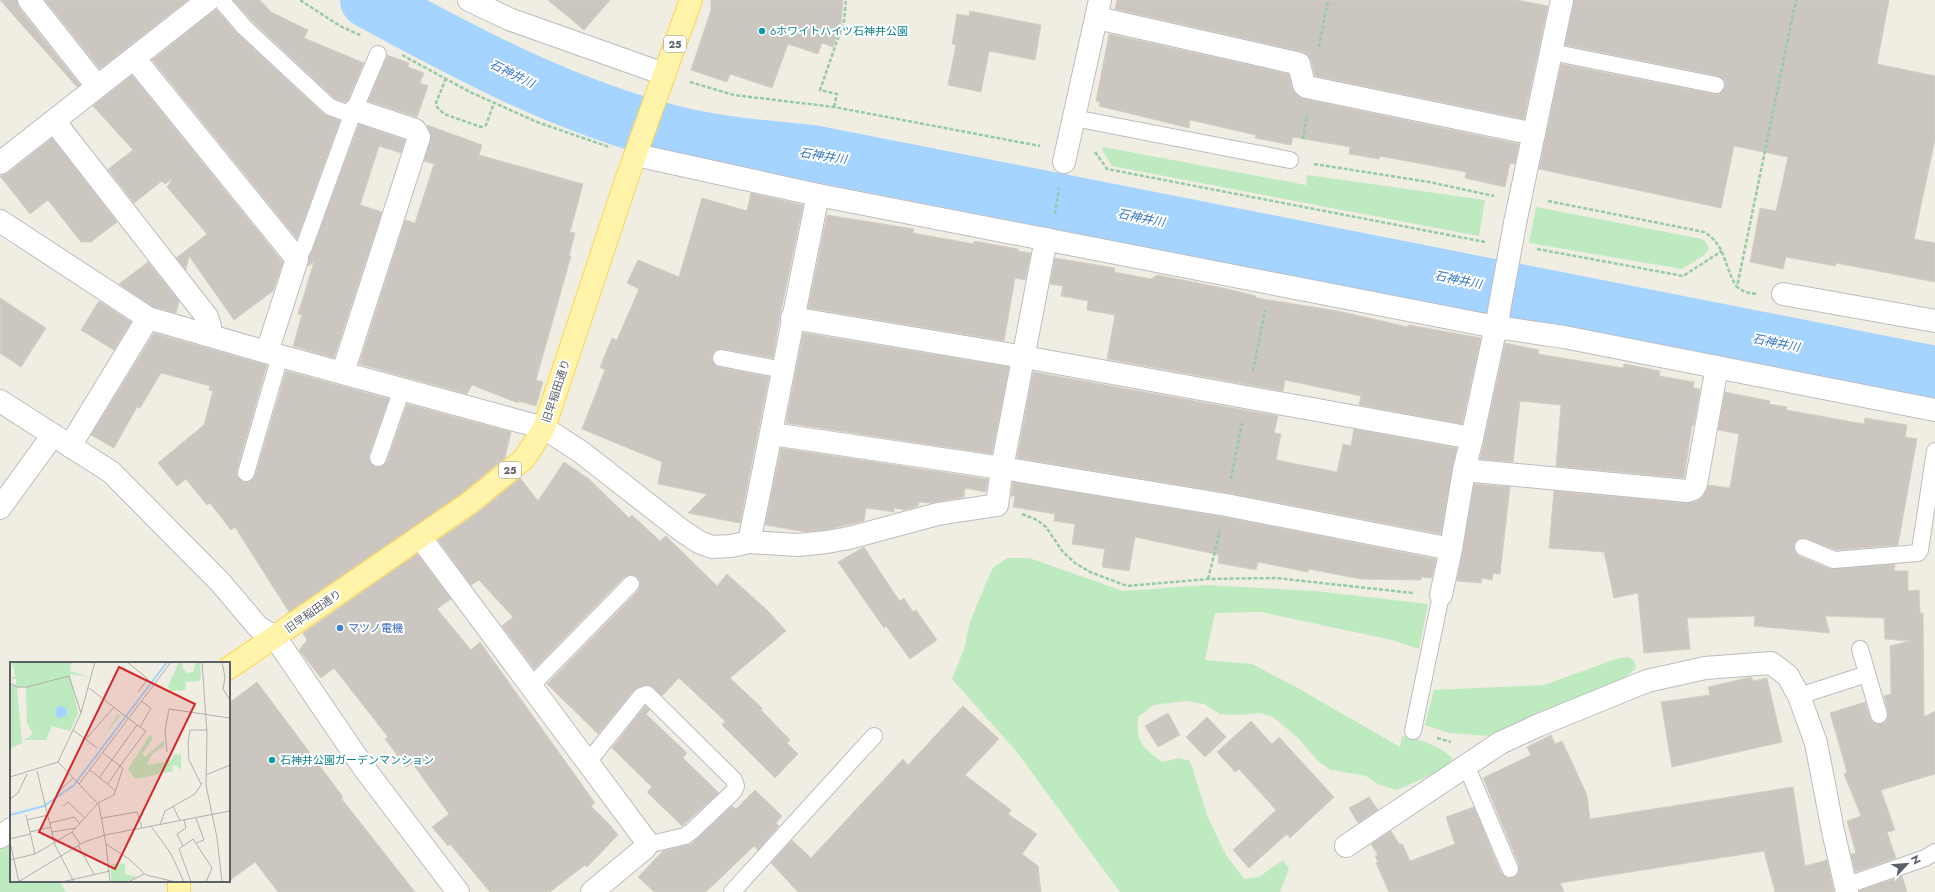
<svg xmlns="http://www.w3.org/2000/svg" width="1935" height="892" font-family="Jost,'Noto Sans JP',sans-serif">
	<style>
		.green { fill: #bdeabe }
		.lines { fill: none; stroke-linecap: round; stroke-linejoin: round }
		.river { stroke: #a4d4ff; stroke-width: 56 }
		.building { fill: #cbc7c0; stroke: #d5cfc1 }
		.lane-casing { stroke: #bbbdc4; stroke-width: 18 }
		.street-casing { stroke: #bbbdc4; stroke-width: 24 }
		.primary-casing { stroke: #ffd34d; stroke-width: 24 }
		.path { stroke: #95cba6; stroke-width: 2.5; stroke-dasharray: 4 2; stroke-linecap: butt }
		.lane { stroke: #fff; stroke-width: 16 }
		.street { stroke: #fff; stroke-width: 22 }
		.primary { stroke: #fff4a9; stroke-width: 22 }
		.street-bridge-casing { stroke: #bbbdc4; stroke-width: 24; stroke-linecap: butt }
		.street-bridge { stroke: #fff; stroke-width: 22 }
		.culture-dot { fill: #0f9aa8; stroke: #fff; stroke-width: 1.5 }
		.shop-dot { fill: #3f7fe0; stroke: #fff; stroke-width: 1.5 }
		.labels { text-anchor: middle; stroke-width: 4; stroke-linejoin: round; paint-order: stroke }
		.shield { fill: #fff; stroke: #8c8f94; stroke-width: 1 }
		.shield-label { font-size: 10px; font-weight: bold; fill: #5b5f66 }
		.culture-label { font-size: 11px; fill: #0d838f; stroke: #fff; text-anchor: start }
		.street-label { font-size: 11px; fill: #5b5f66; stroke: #fff }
		.shop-label { font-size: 11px; fill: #366cbe; stroke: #fff; text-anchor: start }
		.water-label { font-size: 12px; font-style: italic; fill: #3778c6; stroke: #fff }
		.inset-river { fill: none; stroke: #a4d4ff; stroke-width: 2 }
		.inset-road { fill: none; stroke: #b0b0ad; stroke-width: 1 }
		.view { fill: #d62828; fill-opacity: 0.15; stroke: #d62828; stroke-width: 2 }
		.inset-edge { fill: none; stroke: #5b5f66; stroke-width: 2 }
	</style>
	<rect width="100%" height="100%" fill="#f0ede3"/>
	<g class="green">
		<polygon points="1103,147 1306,185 1307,175 1485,200 1479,236 1112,166 1102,150"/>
		<polygon points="1536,207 1702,239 1706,242 1709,249 1703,256 1682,269 1529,243"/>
		<path d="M1007 558H1029L1123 591 1207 585 1315 591 1428 604 1419 649 1392 640 1261 612 1215 613 1205 660 1252 664 1296 687 1400 747 1402 736C1424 740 1436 745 1453 758L1446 766 1433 774 1397 790 1378 784 1366 776 1331 770 1318 761 1298 738 1273 717 1260 713 1238 715 1220 714 1204 704 1186 701 1153 705 1138 717C1136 743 1143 748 1162 762L1179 758 1190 761 1208 818 1226 855 1244 879 1259 877 1283 860 1289 869 1280 892H1120L1016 751 952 679 964 649 970 622 986 583 993 568Z"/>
		<polygon points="1628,657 1634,660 1636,668 1627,676 1611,686 1489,736 1450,733 1425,725 1434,690 1544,685 1616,659"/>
		<polygon points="11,838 11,881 59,881 66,892 0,892 0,843"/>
	</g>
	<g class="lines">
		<path class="river" d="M368 0C465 53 564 106 671 133 717 145 765 148 812 153L1935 374"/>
	</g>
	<g class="building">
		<polygon points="0,0 17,0 19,8 80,85 77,87"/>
		<polygon points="45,0 188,0 100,69"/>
		<polygon points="233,0 260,0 271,12 308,30 304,38 364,63 348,100 345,102 335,99 251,20"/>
		<polygon points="548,0 610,0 584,30"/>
		<polygon points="711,0 843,0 841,24 833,47 822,43 818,54 788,44 772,88 730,74 727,82 691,70 711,10"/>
		<polygon points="1117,0 1517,0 1548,6 1524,119 1315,76 1311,61 1308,55 1303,52 1115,9"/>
		<polygon points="1574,0 1889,0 1877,64 1935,76 1935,139 1914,239 1935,243 1935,282 1836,263 1835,266 1786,257 1783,269 1750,262 1760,208 1776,211 1788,157 1734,146 1721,208 1539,169 1561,64 1714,94 1719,94 1725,87 1725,82 1718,76 1565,45"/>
		<polygon points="216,9 238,34 324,114 340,121 297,239 152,60"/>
		<polygon points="970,11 1041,25 1035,60 989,51 981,92 948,85 956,45 952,44 957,14 969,16"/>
		<polygon points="1109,34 1289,74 1292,88 1297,95 1304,99 1519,144 1515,164 1510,163 1505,187 1465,178 1466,172 1380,156 1379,159 1349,154 1350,147 1293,137 1291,145 1255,138 1256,135 1190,120 1189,128 1099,106 1100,102 1096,101"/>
		<polygon points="387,55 409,63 408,67 424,73 420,83 428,86 417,117 368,101"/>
		<polygon points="132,75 283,262 273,291 234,320 189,256 186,270 176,258 207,234 167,187 173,178 165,184 162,181 134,203 108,169 133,150 93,106"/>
		<polygon points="359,124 405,140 401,153 379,146 360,205 382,212 334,358 293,346 302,315 298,314 314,262 308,266 309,257"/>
		<polygon points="427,125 482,145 479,155 583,184 570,232 575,233 569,256 571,256 536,380 543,382 536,406 519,401 518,403 472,385 467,394 359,364 405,220 415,223 434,164 424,161 431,136"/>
		<polygon points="52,138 117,222 91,242 81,242 48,200 30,214 0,176 8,173"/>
		<polygon points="751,193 803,205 780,316 773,358 722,349 714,352 712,356 712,361 719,367 769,377 740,523 688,513 707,494 658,484 662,462 582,429 605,370 600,367 612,338 617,340 639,289 627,283 638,260 679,277 702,198 747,211"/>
		<polygon points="827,215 914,229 913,233 974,244 974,241 1018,249 1018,251 1031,253 1025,280 1015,278 1004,341 808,308"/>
		<polygon points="1055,258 1115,268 1114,272 1151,279 1157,275 1223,288 1256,296 1256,298 1338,311 1408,327 1409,325 1481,338 1462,424 1359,405 1361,396 1285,380 1283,391 1107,359 1115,315 1087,310 1088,301 1061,296 1063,286 1050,284"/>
		<polygon points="148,262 179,301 176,313 153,307 119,284"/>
		<polygon points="0,298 46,328 21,367 0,353"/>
		<polygon points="99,301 131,322 114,350 81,330"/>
		<polygon points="154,333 267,365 237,470 237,476 243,482 249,482 255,476 286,371 389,399 369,455 369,460 375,467 380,467 387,461 407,404 511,432 505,458 461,494 289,612 235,527 231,530 210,503 207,505 186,479 177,486 158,463 204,425 213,391 209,390 210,386 161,373 140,408 137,407 114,448 91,435"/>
		<polygon points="803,333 1009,367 992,454 786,423"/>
		<polygon points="1505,343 1539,350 1538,354 1623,368 1624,364 1660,371 1659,376 1694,382 1693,388 1700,389 1694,425 1692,425 1684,478 1556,466 1561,405 1520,401 1513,462 1480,459"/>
		<polygon points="1033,372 1278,416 1274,433 1281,434 1276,460 1337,472 1343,444 1351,446 1354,429 1457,448 1441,534 1228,493 1017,458"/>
		<polygon points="1725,392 1770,401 1769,404 1787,407 1786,410 1864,424 1865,418 1907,425 1905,437 1917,439 1898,545 1836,550 1802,538 1797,540 1794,544 1795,552 1799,556 1831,569 1895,564 1894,571 1908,571 1908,591 1919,590 1920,613 1923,613 1924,717 1935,711 1935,774 1881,790 1895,830 1887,832 1896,858 1855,872 1851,854 1856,853 1847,821 1861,816 1844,774 1847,772 1830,713 1865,702 1872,722 1877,724 1886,722 1888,713 1884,696 1891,694 1890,646 1910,641 1885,639 1884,618 1825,616 1830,633 1754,626 1755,616 1687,618 1690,649 1644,653 1638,593 1614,598 1604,552 1549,548 1554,491 1686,503 1697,501 1703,496 1708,485 1730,488 1739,434 1718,430"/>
		<polygon points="781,448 988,479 986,492 965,488 964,497 931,503 919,502 918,506 905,510 894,508 894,512 866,508 864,521 825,530 807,532 765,525"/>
		<polygon points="564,462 589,479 629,518 632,515 660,541 666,536 717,586 727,574 768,611 786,631 730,678 762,708 761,710 790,740 787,743 798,754 775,778 722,725 725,721 679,678 662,696 649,685 634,690 598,734 547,684 638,591 640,582 637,577 629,575 624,577 534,669 502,626 513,617 479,580 471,585 438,540 476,514 520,478 538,501"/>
		<polygon points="1013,482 1224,517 1436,559 1432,578 1421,577 1421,580 1361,579 1309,569 1308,572 1258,562 1256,570 1218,563 1219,555 1135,537 1129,571 1102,567 1105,549 1072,544 1075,524 1054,521 1055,514 1013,507 1015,496 1011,496"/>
		<polygon points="1474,484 1510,487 1500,574 1493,573 1492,580 1482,578 1481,583 1457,581"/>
		<polygon points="864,547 894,593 900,601 904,598 913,612 916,610 937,640 910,659 886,626 884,628 838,562"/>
		<polygon points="417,554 451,599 437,609 471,650 480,642 595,803 591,806 611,826 618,835 587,867 585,865 550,892 490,892 450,844 448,846 432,827 449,814 412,763 406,767 385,739 388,737 334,668 321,678 299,650 307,640 303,633"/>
		<polygon points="1751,677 1753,681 1767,678 1782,742 1672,767 1661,702 1710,695 1708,687"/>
		<polygon points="257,682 343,797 341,798 415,892 278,892 255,862 229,881 229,703"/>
		<polygon points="645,706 650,710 646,714 687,753 683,758 719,793 682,826 647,792 652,787 612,748"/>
		<polygon points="963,706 999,739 965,775 1011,810 1008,814 1037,834 1022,854 1038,866 1041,892 798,892 771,863 792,840 811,858 903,759 908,765"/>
		<polygon points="1168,713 1180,735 1158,747 1145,726"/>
		<polygon points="1207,717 1226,737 1205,757 1186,737"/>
		<polygon points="1251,721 1272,744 1279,737 1334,797 1290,838 1287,834 1249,868 1233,850 1276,810 1239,769 1235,772 1217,752"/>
		<polygon points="1551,735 1555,744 1562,741 1587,795 1590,819 1793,787 1805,866 1827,860 1834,892 1775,892 1764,851 1560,883 1564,892 1389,892 1376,863 1378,862 1375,856 1378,855 1371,844 1391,831 1400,845 1402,843 1410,861 1455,844 1446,817 1474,807 1501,873 1508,878 1517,875 1519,865 1483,778 1531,755 1527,747"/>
		<polygon points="755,790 782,816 776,823 779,826 758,850 754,846 706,892 654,892 638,877 663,851 691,844 732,806 736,809"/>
		<polygon points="1369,797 1378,810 1358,823 1349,808"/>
		<polygon points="1902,876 1907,892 1859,892 1859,891"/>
	</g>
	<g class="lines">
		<g class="lane-casing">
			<g id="lane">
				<polyline points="221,0 244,27 330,107 352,115"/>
				<polyline points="1551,52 1716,85"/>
				<polyline points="1074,118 1290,160"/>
				<polyline points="297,259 304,247 352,115 378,54"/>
				<polyline points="721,358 783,370"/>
				<polyline points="378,458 402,389"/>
				<polyline points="246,473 280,356"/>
				<polyline points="1803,547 1834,560 1918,553 1920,550 1935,451"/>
				<polyline points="1860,649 1879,715"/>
				<polyline points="531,686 631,584"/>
				<polyline points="1799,696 1867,674"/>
				<polyline points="1413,731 1441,595"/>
				<polyline points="588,762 641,696 647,694 734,780 736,786 734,791 692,831 685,836 647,845"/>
				<polyline points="1466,765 1510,869"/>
				<polyline points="1845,886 1925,858 1935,852"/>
				<polyline points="732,892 874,736"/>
			</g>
		</g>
		<g class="street-casing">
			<g id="street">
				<polyline points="29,0 97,86"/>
				<polyline points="469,0 509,19 664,74"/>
				<polyline points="1097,18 1296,63 1299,64 1304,85 1307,87 1534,134"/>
				<polyline points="134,58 297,259 267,352"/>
				<polyline points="54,121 207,317 210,326 209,335"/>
				<polyline points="636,155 818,195 1496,327 1564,337 1935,410"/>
				<polyline points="1064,162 1100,0"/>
				<polyline points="0,163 208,0"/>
				<polyline points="0,221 148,318 280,356 544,428 581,452 681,530 699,542 712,547 731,546 749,542 798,545 827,542 849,538 938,514 997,505 1002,468 1226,505 1451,549 1464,470 1472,438 1024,357 792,318"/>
				<polyline points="1515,223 1562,0"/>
				<polyline points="1783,294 1935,321"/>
				<polyline points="343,372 419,137 415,130 355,110"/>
				<polyline points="0,401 111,472 220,582 258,627 275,637 364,768 458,892"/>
				<polyline points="772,434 1002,468 1046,239"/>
				<polyline points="1472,438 1499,312"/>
				<polyline points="70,446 148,318"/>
				<polyline points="1464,470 1687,491 1693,489 1696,484 1717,367"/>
				<polyline points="0,508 53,435"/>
				<polyline points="420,537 647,842 647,845 645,848 592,892"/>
				<path d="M749 542C773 427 794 311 818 195"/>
				<polyline points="1441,595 1451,549"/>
				<polyline points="0,837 11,829"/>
				<polyline points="1346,846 1500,743 1539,725 1647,681 1705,668 1771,663 1788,676 1799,696 1816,743 1833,831 1847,892"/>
			</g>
		</g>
		<g class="primary-casing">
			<g id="primary">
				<polyline points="229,668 468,504 524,459 544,428 628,175 691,0"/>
				<polyline points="179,892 179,881"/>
			</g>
		</g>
		<g class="path">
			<polyline points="300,0 340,26 362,36"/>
			<polyline points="1319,47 1328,0"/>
			<polyline points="402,55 470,92 537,122 609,147"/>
			<polyline points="446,78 436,103 437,107 444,114 481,127 486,125 494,103"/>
			<polyline points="690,82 734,95 834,107 1040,146"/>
			<polyline points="834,107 837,94 820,90 844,21 846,0"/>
			<polyline points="1303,139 1307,114"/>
			<polyline points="1095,152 1107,169 1485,242"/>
			<polyline points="1314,164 1429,182 1494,196"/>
			<path d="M1548 201 1704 232C1727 245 1724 269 1737 287"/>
			<polyline points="1055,214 1059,188"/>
			<polyline points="1537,249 1683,276 1722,251"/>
			<polyline points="1756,294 1745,292 1737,287 1796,0"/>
			<polyline points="1253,371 1265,310"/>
			<polyline points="1231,479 1242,423"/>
			<polyline points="1022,514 1037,520 1046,527 1063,552 1075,563 1090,572 1127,586 1208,579 1276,578 1413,593"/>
			<polyline points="1208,579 1220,531"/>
			<polyline points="1437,738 1451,742"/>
		</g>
		<use href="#lane" class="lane"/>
		<use href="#street" class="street"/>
		<use href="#primary" class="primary"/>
		<g class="street-bridge-casing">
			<polyline id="street-bridge" points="1499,311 1515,223"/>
		</g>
		<use href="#street-bridge" class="street-bridge"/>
	</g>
	<g class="culture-dot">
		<circle cx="762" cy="31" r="4"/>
		<circle cx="272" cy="760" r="4"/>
	</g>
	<circle class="shop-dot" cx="340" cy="628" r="4"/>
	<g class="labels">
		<g class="shield">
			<rect x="664" y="36" width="22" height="16" rx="3"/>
			<rect x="499" y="462" width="22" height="16" rx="3"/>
		</g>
		<g class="shield-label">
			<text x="675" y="48">25</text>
			<text x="510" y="474">25</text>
		</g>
		<g class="culture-label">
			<text x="770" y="35">6ホワイトハイツ石神井公園</text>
			<text x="280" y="764">石神井公園ガーデンマンション</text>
		</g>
		<g class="street-label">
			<text transform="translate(556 391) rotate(-72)" y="4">旧早稲田通り</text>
			<text transform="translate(313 611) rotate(-35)" y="4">旧早稲田通り</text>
		</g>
		<g class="shop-label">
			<text x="348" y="632">マツノ電機</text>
		</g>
		<g class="water-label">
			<text transform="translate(512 74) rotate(26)" y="4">石神井川</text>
			<text transform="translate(823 156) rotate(9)" y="4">石神井川</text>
			<text transform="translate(1141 218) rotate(11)" y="4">石神井川</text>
			<text transform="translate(1458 280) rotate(11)" y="4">石神井川</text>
			<text transform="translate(1776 343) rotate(11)" y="4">石神井川</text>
		</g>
	</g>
	<g transform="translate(10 662)">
		<rect width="220" height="220" fill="#f0ede3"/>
		<path d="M0 0H62L60 9 79 15 60 12 68 51 60 69 42 64 36 78H14L23 72 17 61 16 24 7 26 12 81 0 87V23H6V17H0L5 14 4 5ZM169 0H172L173 7 177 11 183 10 186 0H190L191 16 189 19 176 20 175 28 160 29 158 24ZM108 52 110 54 87 82 98 68ZM140 73 143 76 132 92 135 95 154 78V84L142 92 137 103 155 100V96L161 99 164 93 171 92V108L166 103 162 104 163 109 126 117 122 113 118 107ZM101 202H115V212L127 215 115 220H101Z" fill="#bdeabe"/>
		<path d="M45 50a6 6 0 1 1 12 0a6 6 0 1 1-12 0Z" fill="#a4d4ff"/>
		<path class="inset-river" d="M0 153 34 144 64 123 157 0"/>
		<path class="inset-road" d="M117 0 138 17 128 30M192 0 197 71 196 123 207 176 212 220M212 0 215 15 213 27 220 38M0 21 7 25H17L59 14 71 51M79 26 127 63M130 65 141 46 131 39M63 68 87 86M76 77 104 45M157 90 155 69 159 47 220 56M93 91 110 104 98 122M48 100 71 51 85 0M80 108 106 129M27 109 45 183 64 220M196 113 220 103M0 115 48 100 89 143 96 182 119 197 136 213 166 220M69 122 161 0M191 122 179 98 178 81 180 68H197M47 131 63 116M0 137 8 131 17 112M53 144 58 140 75 156M163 144 170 159M16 153 25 192M92 156 127 150 132 166M17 158 38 153M40 161 64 155 70 162M150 163 155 149 185 132 192 121M141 164 161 192 174 220M20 170 41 165M42 170 66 166M62 170 70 182M0 177 20 172M0 180 9 220M186 181 194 178 186 156M96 182 100 220M68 183 84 212M173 184 167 172 176 166 174 158M0 198 25 192 62 170 88 141 104 133 113 106 110 104 136 69 127 63 89 116M8 220 74 180 95 173 220 149M52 220 100 209M118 220 134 212M181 220 169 187 183 177 202 206 196 220"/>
		<path class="view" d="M109 5 185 42 105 207 29 170Z"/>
		<rect width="220" height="220" class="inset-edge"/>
	</g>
	<g transform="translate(1907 864) rotate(64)" stroke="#ffffff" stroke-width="3" paint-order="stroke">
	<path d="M0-3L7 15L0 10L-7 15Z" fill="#5b5f66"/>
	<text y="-6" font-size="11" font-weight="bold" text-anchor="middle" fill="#5b5f66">N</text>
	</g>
</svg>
